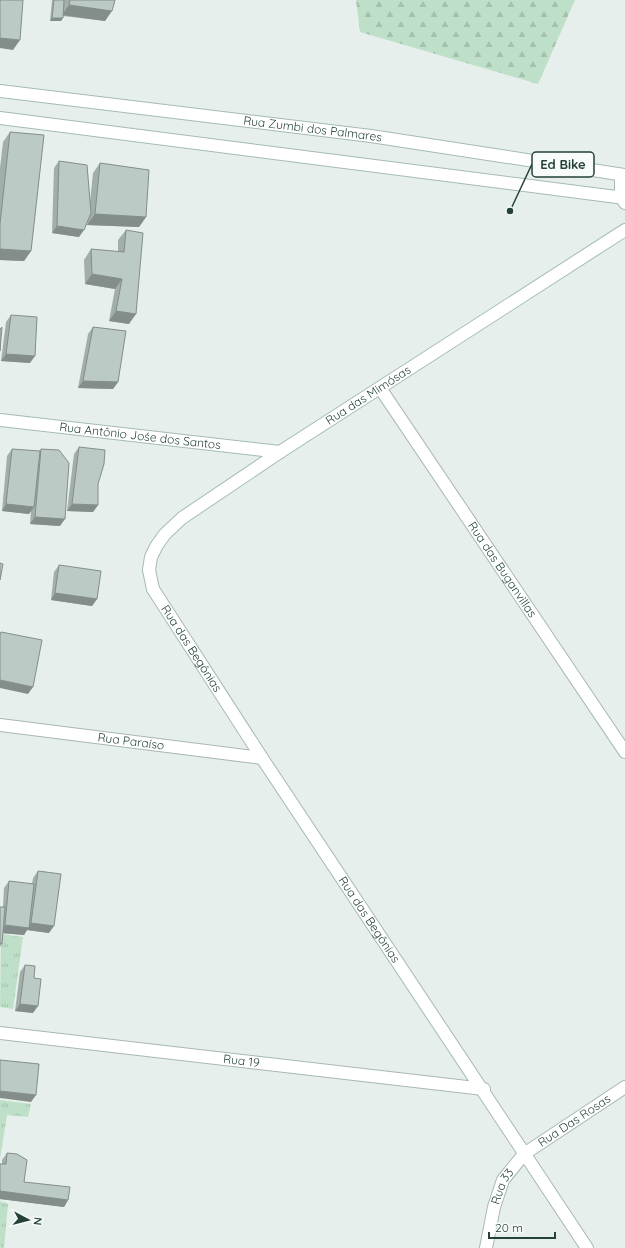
<svg xmlns="http://www.w3.org/2000/svg" width="625" height="1248" font-family="Quicksand,sans-serif">
	<style>
		.grass { fill: url(#grass-tufts) }
		.forest { fill: url(#forest-firs) }
		.lines { fill: none; stroke-linecap: round; stroke-linejoin: round }
		.street-casing { stroke: #a8b8b2; stroke-width: 14 }
		.secondary-casing { stroke: #a4bbb3; stroke-width: 14 }
		.street { stroke: #fff; stroke-width: 12 }
		.secondary { stroke: #fff; stroke-width: 12 }
		.wall { fill: #a1aea9 }
		.shaded-wall { fill: #838d89 }
		.building { fill: #bbcac4; stroke: #838d89 }
		.labels { text-anchor: middle; stroke-width: 3.5; stroke-linejoin: round; paint-order: stroke }
		.street-label { font-size: 12px; fill: #24423a; stroke: #f7fbf9 }
		.leader { fill: none; stroke: #24423a; stroke-width: 1.5 }
		.callout-dot { fill: #24423a; stroke: #f7fbf9; stroke-width: 1.5 }
		.callout { fill: #f7fbf9; stroke: #24423a; stroke-width: 1.5 }
		.callout-label { font-size: 13px; text-anchor: middle; font-weight: bold; fill: #24423a }
	</style>
	<defs>
		<pattern id="grass-tufts" width="24" height="20" patternUnits="userSpaceOnUse"><rect width="24" height="20" fill="#bfe0c8"/><path d="M3 7l-1-3M5 7V3M7 7l1-3M15 17l-1-3M17 17v-4M19 17l1-3" fill="none" stroke="#a4c1ad"/></pattern>
		<pattern id="forest-firs" width="22" height="20" patternUnits="userSpaceOnUse"><rect width="22" height="20" fill="#bfe0c8"/><path d="M5 1l3.5 6h-7zM16 11l3.5 6h-7z" fill="#a4c1ad"/></pattern>
	</defs>
	<rect width="100%" height="100%" fill="#e6efeb"/>
	<g class="grass">
		<polygon points="1,934 23,937 13,1009 0,1007"/>
		<polygon points="0,1100 31,1104 28,1117 7,1115 0,1159"/>
		<polygon points="0,1201 8,1204 4,1248 0,1248"/>
	</g>
	<polygon class="forest" points="356,0 575,0 538,84 360,32"/>
	<g class="lines">
		<g class="street-casing">
			<g id="street">
				<polyline points="621,175 621,197 625,203"/>
				<path id="s1" d="M380 388 625 752"/>
				<path id="s2" d="M153 589 262 758 587 1248"/>
				<path id="s3" d="M0 725 262 758"/>
				<path id="s4" d="M0 1033 484 1089"/>
				<path id="s5" d="M486 1248 494 1207 503 1180 524 1154 625 1087"/>
			</g>
		</g>
		<g class="secondary-casing">
			<g id="secondary">
				<path id="s6" d="M0 91 371 136 625 175"/>
				<polyline points="0,118 625,198"/>
				<path id="s7" d="M0 420 280 452"/>
				<path id="s8" d="M153 589 149 570 151 557 157 545 165 534 182 518 280 452 625 230"/>
			</g>
		</g>
		<use href="#street" class="street"/>
		<use href="#secondary" class="secondary"/>
	</g>
	<g class="wall">
		<polygon points="52,0 115,0 105,21 63,16 61,21 50,21"/>
		<polygon points="10,132 31,251 24,261 0,260 0,168 3,142"/>
		<polygon points="59,161 90,202 93,173 100,163 146,217 139,227 87,225 88,220 79,237 52,233 54,168"/>
		<polygon points="126,230 129,324 109,321 115,289 85,284 84,260 91,249 118,252 118,240"/>
		<polygon points="11,315 30,363 1,361 6,322"/>
		<polygon points="93,327 118,382 113,389 78,388 88,334"/>
		<polygon points="79,447 98,484 98,505 93,512 67,511 74,454"/>
		<polygon points="12,449 39,451 41,449 60,526 30,524 31,511 29,514 2,511 7,456"/>
		<polygon points="59,565 97,599 92,606 51,600 54,572"/>
		<polygon points="38,871 49,933 27,930 24,935 3,933 2,944 0,947 0,907 3,907 4,888 9,881 32,884 33,878"/>
		<polygon points="25,965 34,978 33,1013 15,1011 20,972"/>
		<polygon points="7,1153 24,1182 68,1200 64,1207 0,1199 0,1164 2,1164 2,1160"/>
	</g>
	<g class="shaded-wall">
		<polygon points="69,5 112,11 105,21 62,15"/>
		<polygon points="52,18 63,18 61,21 50,21"/>
		<polygon points="0,38 20,40 13,50 0,48"/>
		<polygon points="95,214 146,217 139,227 87,225"/>
		<polygon points="57,226 84,230 79,237 52,233"/>
		<polygon points="0,249 31,251 24,261 0,260"/>
		<polygon points="92,274 122,279 115,289 85,284"/>
		<polygon points="116,311 136,314 129,324 109,321"/>
		<polygon points="6,354 35,356 30,363 1,361"/>
		<polygon points="83,381 118,382 113,389 78,388"/>
		<polygon points="6,504 34,507 29,514 2,511"/>
		<polygon points="72,504 98,505 93,512 67,511"/>
		<polygon points="35,517 65,519 60,526 30,524"/>
		<polygon points="55,593 97,599 92,606 51,600"/>
		<polygon points="0,680 33,687 28,694 0,688"/>
		<polygon points="31,923 54,926 49,933 27,930 24,935 0,933 5,925 27,928"/>
		<polygon points="20,1004 38,1006 33,1013 15,1011"/>
		<polygon points="0,1091 36,1095 31,1102 0,1098"/>
		<polygon points="0,1191 68,1200 64,1207 0,1199"/>
	</g>
	<g class="building">
		<polygon points="0,0 23,0 20,40 0,38"/>
		<polygon points="54,0 64,0 63,18 52,18"/>
		<polygon points="70,0 115,0 112,11 69,5"/>
		<polygon points="10,132 44,135 31,251 0,249 0,224"/>
		<polygon points="59,161 87,165 91,213 84,230 57,226"/>
		<polygon points="100,163 149,170 146,217 95,214"/>
		<polygon points="126,230 143,233 136,314 116,311 122,279 92,274 91,249 124,252"/>
		<polygon points="11,315 37,317 35,356 6,354"/>
		<polygon points="2,327 0,351 0,329"/>
		<polygon points="93,327 126,331 118,382 83,381"/>
		<polygon points="79,447 105,450 104,464 98,484 98,505 72,504"/>
		<polygon points="12,449 40,451 34,507 6,504"/>
		<polygon points="41,449 59,450 69,463 65,519 35,517"/>
		<polygon points="0,563 3,564 0,580"/>
		<polygon points="59,565 101,571 97,599 55,593"/>
		<polygon points="1,632 42,640 33,687 0,680 0,635"/>
		<polygon points="38,871 61,874 54,926 31,923"/>
		<polygon points="9,881 34,884 29,928 5,925"/>
		<polygon points="0,907 5,907 2,944 0,943"/>
		<polygon points="25,965 35,966 34,978 41,979 38,1006 20,1004"/>
		<polygon points="0,1060 39,1064 36,1095 0,1091"/>
		<polygon points="7,1153 17,1154 27,1160 24,1182 70,1187 68,1200 0,1191 0,1164 6,1164"/>
	</g>
	<g class="labels">
		<g class="street-label">
			<text dy="4" stroke="none"><textPath href="#s6" startOffset="315">Rua Zumbi dos Palmares</textPath></text>
			<text dy="4" stroke="none"><textPath href="#s8" startOffset="306">Rua das Mimósas</textPath></text>
			<text dy="4" stroke="none"><textPath href="#s7" startOffset="141">Rua Antônio Jośe dos Santos</textPath></text>
			<text dy="4" stroke="none"><textPath href="#s1" startOffset="219">Rua das Buganvillas</textPath></text>
			<text dy="4" stroke="none"><textPath href="#s2" startOffset="71">Rua das Begônias</textPath></text>
			<text dy="4" stroke="none"><textPath href="#s3" startOffset="132">Rua Paraíso</textPath></text>
			<text dy="4" stroke="none"><textPath href="#s2" startOffset="395">Rua das Begônias</textPath></text>
			<text dy="4" stroke="none"><textPath href="#s4" startOffset="243">Rua 19</textPath></text>
			<text dy="4" stroke="none"><textPath href="#s5" startOffset="164">Rua Das Rosas</textPath></text>
			<text dy="4" stroke="none"><textPath href="#s5" startOffset="64">Rua 33</textPath></text>
		</g>
	</g>
	<path class="leader" d="M510 211L532 164"/>
	<circle class="callout-dot" cx="510" cy="211" r="4"/>
	<rect class="callout" x="532" y="152" width="62" height="25" rx="4"/>
	<g class="callout-label">
		<text x="563" y="169">Ed Bike</text>
	</g>
	<g transform="translate(28 1220) rotate(97)" stroke="#f7fbf9" stroke-width="3" paint-order="stroke">
	<path d="M0-3L7 15L0 10L-7 15Z" fill="#24423a"/>
	<text y="-6" font-size="11" font-weight="bold" text-anchor="middle" fill="#24423a">N</text>
	</g>
	<path d="M489 1232v6h66v-6" fill="none" stroke="#24423a" stroke-width="2"/>
	<text x="495" y="1232" font-size="12" fill="#24423a" stroke="#f7fbf9" stroke-width="3" paint-order="stroke">20 m</text>
</svg>
